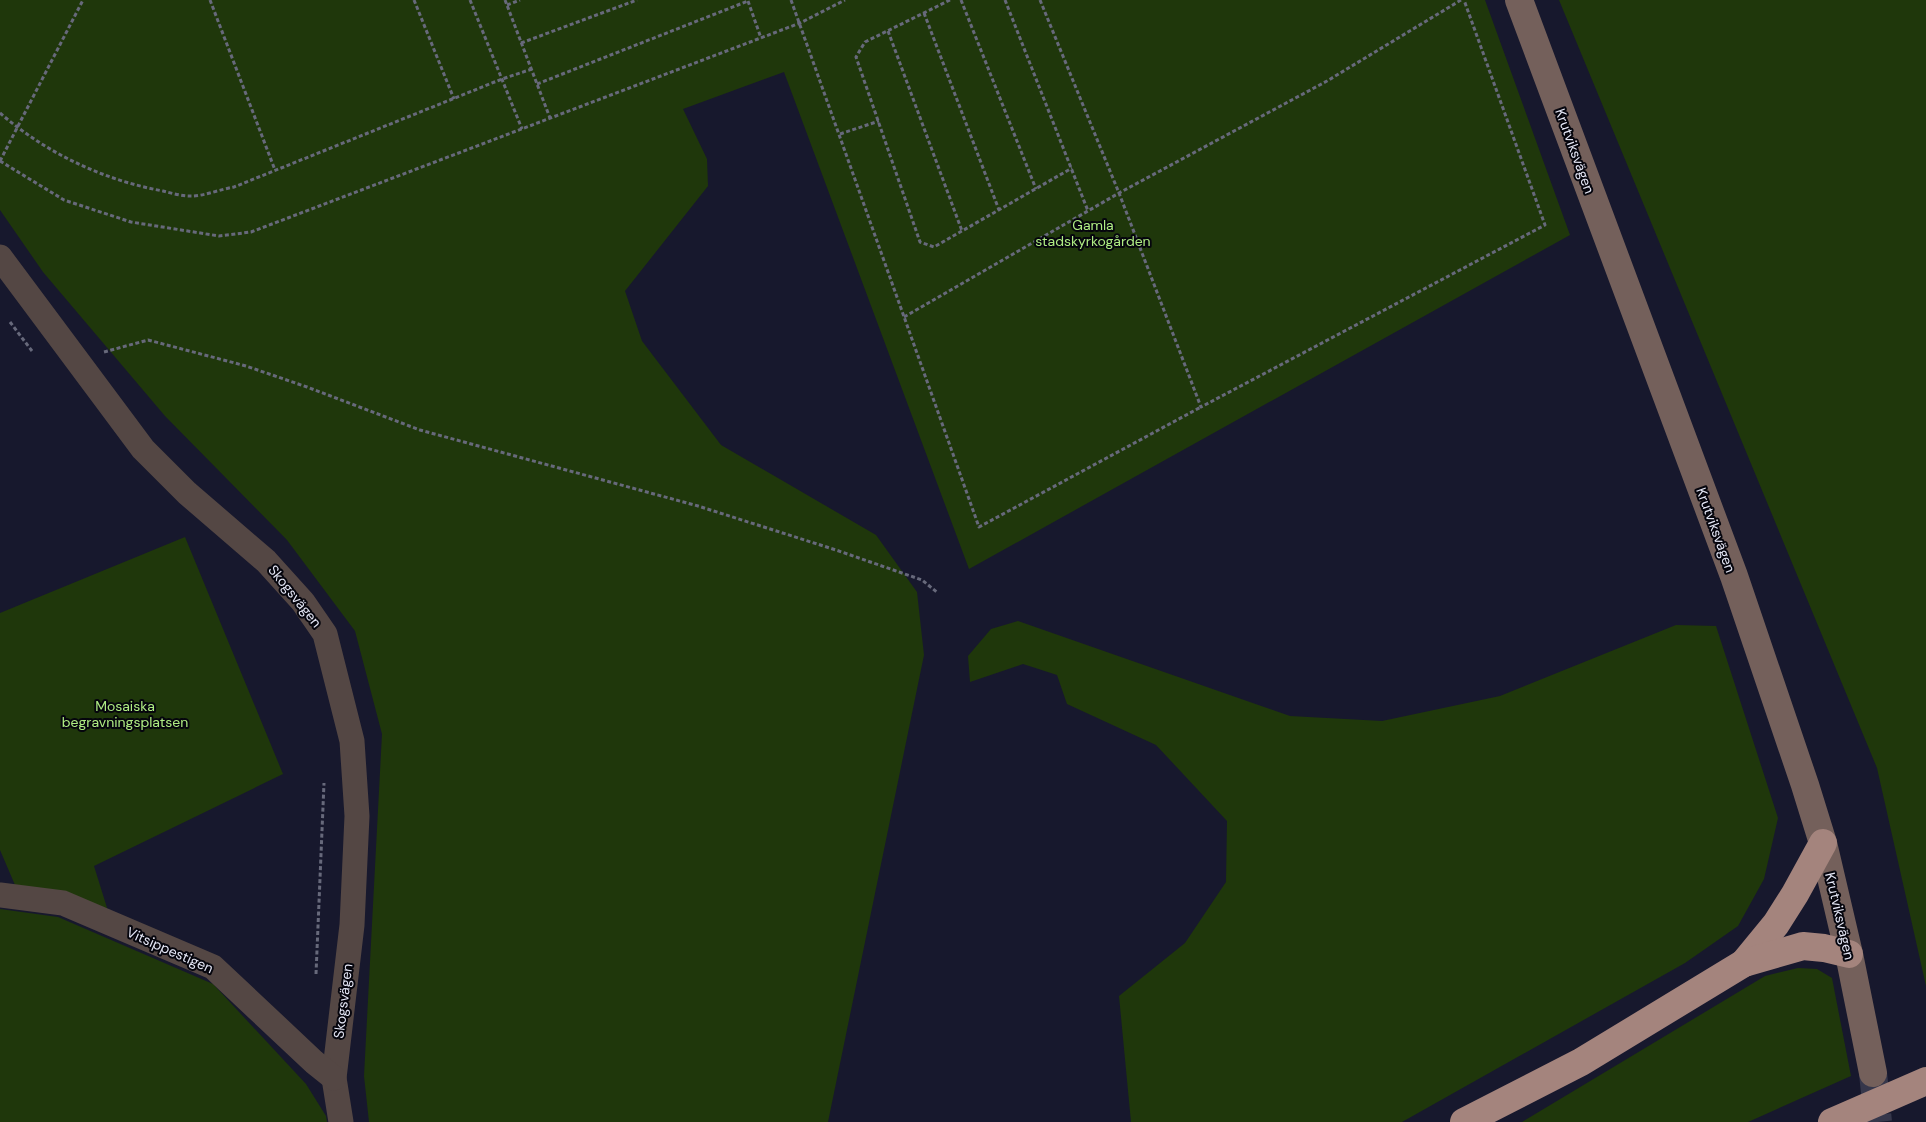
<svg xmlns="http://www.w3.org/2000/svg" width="1926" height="1122" font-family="'DM Sans',sans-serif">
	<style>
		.green { fill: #1f370b }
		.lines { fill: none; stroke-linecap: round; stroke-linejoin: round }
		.secondary-tunnel { stroke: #36374b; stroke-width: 28; stroke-dasharray: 28 14; stroke-linecap: butt }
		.path { stroke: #67697b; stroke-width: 3; stroke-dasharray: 4 2.5; stroke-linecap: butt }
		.street { stroke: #544744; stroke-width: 25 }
		.secondary { stroke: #74605b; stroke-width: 28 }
		.highway { stroke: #a4847d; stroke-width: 28 }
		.labels { text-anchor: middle; stroke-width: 4; stroke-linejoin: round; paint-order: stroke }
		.street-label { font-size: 14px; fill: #e5e7f6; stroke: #05050d }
		.park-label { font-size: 14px; fill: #afed83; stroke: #05050d }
	</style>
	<rect width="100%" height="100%" fill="#17182d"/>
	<g class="green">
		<polygon points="0,0 1485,0 1570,235 969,569 784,72 683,109 707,159 708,186 625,291 642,341 721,445 876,535 917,592 924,655 828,1122 369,1122 364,1076 382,734 355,631 287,540 165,416 43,272 0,210"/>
		<polygon points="1559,0 1926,0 1926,986 1877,768"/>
		<polygon points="185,537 283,774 94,866 108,911 15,885 0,850 0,613"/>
		<polygon points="1018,621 1290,716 1382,721 1500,696 1676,625 1716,626 1778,818 1764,879 1738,926 1685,963 1402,1122 1131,1122 1119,996 1185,943 1226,882 1227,821 1156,745 1067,704 1057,675 1023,664 970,682 968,656 991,629"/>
		<polygon points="0,909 58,917 213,984 306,1084 326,1116 327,1122 0,1122"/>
		<polygon points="1798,968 1817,969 1832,978 1851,1076 1748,1122 1522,1122 1765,976"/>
	</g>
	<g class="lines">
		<polyline class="secondary-tunnel" points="1873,1073 1878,1122"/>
		<g class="path">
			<polyline points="210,0 275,170"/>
			<polyline points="414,0 454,99"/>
			<polyline points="470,0 522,129"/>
			<polyline points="505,0 550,118"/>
			<polyline points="791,0 979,527 1201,407"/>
			<polyline points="950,0 865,42 856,57 920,242 934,247 1072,168"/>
			<polyline points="961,0 1036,189"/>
			<polyline points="1005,0 1088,211"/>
			<polyline points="1040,0 1119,193 1201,407 1545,225 1464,0"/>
			<polyline points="748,1 761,38"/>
			<polyline points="507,5 520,0"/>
			<polyline points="924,13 999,210"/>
			<polyline points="888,31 962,231"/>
			<polyline points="521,43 637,0"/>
			<polyline points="537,84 748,1"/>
			<path d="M0 113C46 153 103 180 163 191 171 193 181 196 189 196 202 197 221 189 234 187L502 79 532 69"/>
			<polyline points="840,134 879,121"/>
			<polyline points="0,161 64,200 131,222 219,236 251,232 800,23 845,0"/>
			<polyline points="0,161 83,0"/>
			<polyline points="904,317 1119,193 1327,81 1461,0"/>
			<polyline points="10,322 32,351"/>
			<polyline points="104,352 148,340 246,366 307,387 420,430 698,506 836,550 922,580 938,593"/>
			<polyline points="316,974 324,783"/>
		</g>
		<g class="street">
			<polyline points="0,257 143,449 187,493 266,561 303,602 325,634 352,741 357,816 352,925 334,1078 341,1122"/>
			<polyline points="0,895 63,903 213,967 314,1062 334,1078"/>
		</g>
		<polyline class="secondary" points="1519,0 1734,576 1805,785 1823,843 1849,954 1873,1073"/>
		<g class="highway">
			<polyline points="1744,963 1776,924 1795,894 1823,843"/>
			<polyline points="1464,1122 1581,1062 1744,963 1803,946 1824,948 1849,954"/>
			<polyline points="1832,1122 1926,1081"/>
		</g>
	</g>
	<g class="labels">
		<g class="street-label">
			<text transform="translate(1575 151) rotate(70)" y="5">Krutviksvägen</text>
			<text transform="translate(1716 530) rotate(70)" y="5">Krutviksvägen</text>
			<text transform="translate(295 596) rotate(51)" y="5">Skogsvägen</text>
			<text transform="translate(1840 916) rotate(77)" y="5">Krutviksvägen</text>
			<text transform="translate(170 950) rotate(24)" y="5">Vitsippestigen</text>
			<text transform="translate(343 1001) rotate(-83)" y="5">Skogsvägen</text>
		</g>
		<g class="park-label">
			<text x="1093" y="230">Gamla<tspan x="1093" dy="16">stadskyrkogården</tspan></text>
			<text x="125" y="711">Mosaiska<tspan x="125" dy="16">begravningsplatsen</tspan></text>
		</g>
	</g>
</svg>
